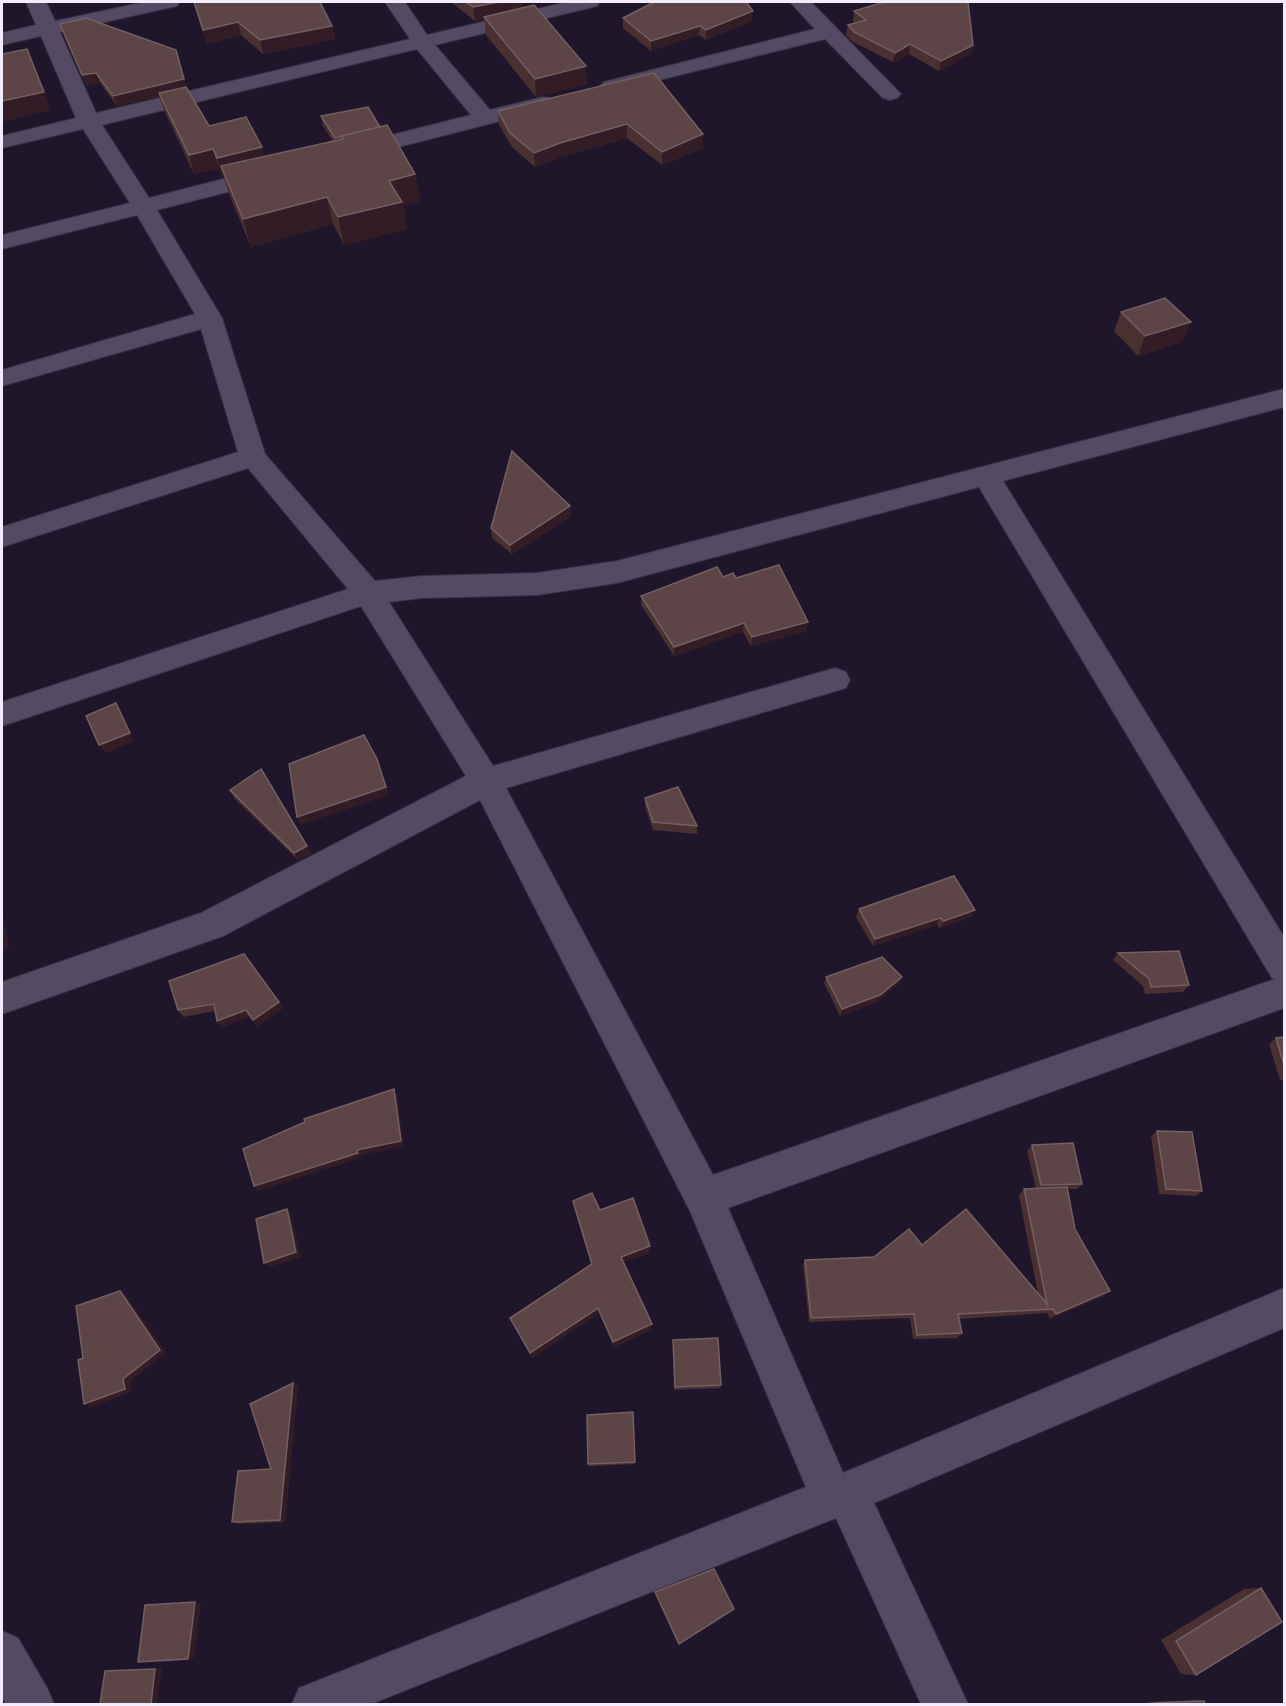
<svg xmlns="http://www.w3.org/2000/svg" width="1286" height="1706" font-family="Helvetica,sans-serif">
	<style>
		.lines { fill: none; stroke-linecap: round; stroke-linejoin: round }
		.minor-casing { stroke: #383242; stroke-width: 2 }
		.minor { fill: #544a63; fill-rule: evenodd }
		.wall { fill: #4b3031 }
		.shaded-wall { fill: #321d26 }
		.building { fill: #5d4447; stroke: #745f63; stroke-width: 1.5 }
	</style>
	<rect width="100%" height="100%" fill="#1f162b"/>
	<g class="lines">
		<g class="minor-casing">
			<g id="minor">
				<path d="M26 2H46L55 21 145 2H180L177 6 60 32 96 113 410 39 385 2H405L427 35 567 2H600L597 6 435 45 490 110 543 97 551 98 554 103 551 108 352 159 344 157 341 152 344 147 471 115 417 49 102 125 149 198 270 167 278 169 281 174 278 179 157 210 222 318 265 454 375 581 422 576 537 573 617 561 1284 389V407L1003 481 1284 937V1008L728 1208 843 1473 1284 1288V1328L874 1503 968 1704H921L836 1518 371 1704H292L299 1688 806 1487 690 1211 480 800 223 936 2 1014V982L201 913 466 776 361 606 2 726V702L348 589 248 468 2 547V527L238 452 201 329 2 386V370L195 314 137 215 2 249V235L130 203 83 129 2 148V136L76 118 41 36 2 45V33L36 25ZM979 487 1272 978 1275 979 713 1175 506 788 846 688 850 680 846 672 835 668 493 766 389 602 422 598 537 595 617 583Z"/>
				<polygon points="790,2 811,2 897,90 901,94 897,98 890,100 883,98 825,39 611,92 604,90 600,86 604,82 815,29"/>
				<polygon points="2,1631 18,1638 47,1688 54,1704 6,1704 2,1697"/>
			</g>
		</g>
		<use href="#minor" class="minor"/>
	</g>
	<g class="wall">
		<polygon points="194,2 332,26 335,39 263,54 241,35 207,44"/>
		<polygon points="451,2 523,2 523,8 587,84 536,97 486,35 484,19 475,21"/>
		<polygon points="854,11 973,45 971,54 939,71 909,54 893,62 853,42 846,35 848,25 855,23 853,21"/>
		<polygon points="623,18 752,21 706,40 699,35 651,51 623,28"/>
		<polygon points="60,24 187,89 209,126 262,147 264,157 333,141 323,126 321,116 380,127 415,174 420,201 403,205 407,229 344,245 333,224 251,247 229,194 224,177 222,177 219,168 194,174 165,112 159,96 117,106 100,83 86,85"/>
		<polygon points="654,73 703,134 703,148 662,165 627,138 561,157 535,167 512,147 499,125 498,111"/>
		<polygon points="1121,312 1182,342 1138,356 1114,331"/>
		<polygon points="571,516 512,554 492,538 491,528"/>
		<polygon points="723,577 736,578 807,631 751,646 743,632 674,656 641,605 641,596"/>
		<polygon points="230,790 307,846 311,854 298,860 234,798"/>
		<polygon points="645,798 697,826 697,834 653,830 645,806"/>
		<polygon points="859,909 975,910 971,917 940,928 937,925 873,946 856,917"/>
		<polygon points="1118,953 1189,985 1183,992 1145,994 1143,986 1113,960"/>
		<polygon points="244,954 283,1008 257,1026 250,1016 222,1027 217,1021 215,1011 183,1017 178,1010"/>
		<polygon points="826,977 899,983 877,1002 840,1016 824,983"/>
		<polygon points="1284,1037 1284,1080 1280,1080 1269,1044 1276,1038"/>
		<polygon points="1157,1131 1202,1191 1196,1196 1159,1194 1151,1136"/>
		<polygon points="1032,1145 1082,1184 1077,1189 1067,1189 1075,1229 1103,1296 1050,1319 1047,1313 959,1319 962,1333 957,1338 913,1339 910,1318 809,1322 803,1265 805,1260 874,1257 922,1245 1038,1294 1019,1195 1024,1189 1036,1188 1027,1151"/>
		<polygon points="573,1201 600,1210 650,1253 623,1262 652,1329 614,1347 599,1313 532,1358 510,1318 591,1264 574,1208"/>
		<polygon points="673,1340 721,1385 720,1388 674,1390"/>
		<polygon points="298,1386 285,1522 238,1524 232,1522 271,1469"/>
		<polygon points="633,1412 635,1464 589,1466 588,1464"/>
		<polygon points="1261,1588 1196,1675 1181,1674 1161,1640 1244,1589"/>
		<polygon points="1196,1700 1204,1701 1205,1704 1147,1704 1147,1702"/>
	</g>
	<g class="shaded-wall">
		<polygon points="499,2 523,2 523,10 484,17 484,19 475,21 473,7"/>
		<polygon points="753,11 752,21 706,40 706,30"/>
		<polygon points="238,22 241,35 207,44 203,30"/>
		<polygon points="332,26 335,39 263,54 260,40"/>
		<polygon points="700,26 699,35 651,51 651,41"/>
		<polygon points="910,44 909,54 893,62 895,53"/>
		<polygon points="973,45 971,54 939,71 941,61"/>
		<polygon points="176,50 187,89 117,106 113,96"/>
		<polygon points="586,66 587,84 536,97 535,79"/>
		<polygon points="96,73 100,83 86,85 82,75"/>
		<polygon points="44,92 51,110 2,122 2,101"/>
		<polygon points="627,124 627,138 561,157 535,167 534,153 560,143"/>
		<polygon points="703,134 703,148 662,165 662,152"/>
		<polygon points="262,147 267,166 221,166 224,177 222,177 217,158"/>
		<polygon points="213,149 219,168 194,174 189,155"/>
		<polygon points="415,174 420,201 403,205 407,229 344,245 338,217 389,181"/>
		<polygon points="327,197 333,224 251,247 243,219"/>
		<polygon points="1191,322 1182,342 1138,356 1145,336"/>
		<polygon points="570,506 571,516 512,554 510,545"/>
		<polygon points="808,622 807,631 751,646 752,637"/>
		<polygon points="744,623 743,632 674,656 674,647"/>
		<polygon points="116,703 134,742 105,753 99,745"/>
		<polygon points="386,787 389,795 300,825 297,817"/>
		<polygon points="307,846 311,854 298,860 294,853"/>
		<polygon points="2,909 9,948 2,950"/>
		<polygon points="975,910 971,917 940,928 944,921"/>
		<polygon points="940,918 937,925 873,946 875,939"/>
		<polygon points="902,977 899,983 877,1002 840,1016 842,1009"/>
		<polygon points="279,1002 283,1008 257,1026 253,1020"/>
		<polygon points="246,1010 250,1016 222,1027 217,1021"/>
		<polygon points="394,1089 397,1095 404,1146 361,1155 361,1158 258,1191 254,1186 357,1150"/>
		<polygon points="287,1209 291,1214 301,1257 269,1267 264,1263"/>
		<polygon points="650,1246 650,1253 621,1263 621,1257"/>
		<polygon points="120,1291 126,1295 166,1353 130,1382 131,1392 91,1407 84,1404 123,1379"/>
		<polygon points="1110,1291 1103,1296 1050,1319 1056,1314"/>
		<polygon points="598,1308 599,1313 532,1358 530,1353"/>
		<polygon points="652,1324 652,1329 614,1347 613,1342"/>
		<polygon points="293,1383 298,1386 285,1522 280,1520"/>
		<polygon points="195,1602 201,1603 194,1658 188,1659"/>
		<polygon points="162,1668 157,1704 151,1704 155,1669"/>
	</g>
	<g class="building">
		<polygon points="194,2 320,2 332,26 260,40 238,22 203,30"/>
		<polygon points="466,2 499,2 473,7"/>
		<polygon points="654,2 746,2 753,11 706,30 700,26 651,41 623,18"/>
		<polygon points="884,2 968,2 973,45 941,61 910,44 895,53 854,32 848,25 866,20 854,11"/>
		<polygon points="534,5 586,66 535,79 484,17"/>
		<polygon points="86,18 176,50 184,79 113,96 96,73 82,75 60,24"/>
		<polygon points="27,49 44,92 2,101 2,54"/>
		<polygon points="654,73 703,134 662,152 627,124 560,143 534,153 510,133 498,111"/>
		<polygon points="186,87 209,126 246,117 262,147 217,158 213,149 189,155 159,93"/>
		<polygon points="368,107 380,127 335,138 321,116"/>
		<polygon points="387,125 415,174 389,181 402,202 338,217 327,197 243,219 221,166 343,139 341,136"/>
		<polygon points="1165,298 1191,322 1145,336 1121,312"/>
		<polygon points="512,451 570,506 510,545 491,528"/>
		<polygon points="779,565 808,622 752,637 744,623 674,647 641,596 717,567 723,577 733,573 736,578"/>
		<polygon points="116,703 130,733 99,745 86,716"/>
		<polygon points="364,735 377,759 386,787 297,817 289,764"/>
		<polygon points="261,769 307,846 294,853 230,790"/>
		<polygon points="678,787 697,826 653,822 645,798"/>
		<polygon points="954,876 975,910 944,921 940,918 875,939 859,909"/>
		<polygon points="1179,951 1189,985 1151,987 1149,979 1118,953"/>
		<polygon points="244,954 279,1002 253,1020 246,1010 217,1021 214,1004 178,1010 169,981"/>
		<polygon points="882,957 902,977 880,995 842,1009 826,977"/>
		<polygon points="1284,1037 1284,1065 1276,1038"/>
		<polygon points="394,1089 401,1141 357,1150 358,1153 254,1186 243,1149 305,1122 304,1119"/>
		<polygon points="1157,1131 1192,1132 1202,1191 1166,1189"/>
		<polygon points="1073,1143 1082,1184 1041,1185 1032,1145"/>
		<polygon points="1067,1187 1075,1229 1110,1291 1056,1314 1053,1309 958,1314 962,1333 917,1335 914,1314 811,1318 805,1260 874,1257 909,1229 922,1245 966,1209 1047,1304 1024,1189"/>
		<polygon points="592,1193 600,1210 633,1198 650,1246 621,1257 652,1324 613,1342 598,1308 530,1353 510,1318 592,1264 573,1201"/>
		<polygon points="287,1209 296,1252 264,1263 256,1219"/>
		<polygon points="120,1291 160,1350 123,1379 125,1389 84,1404 78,1360 83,1358 76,1306"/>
		<polygon points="718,1338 721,1385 675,1387 673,1340"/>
		<polygon points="293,1383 280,1520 232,1522 238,1471 271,1469 250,1404"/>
		<polygon points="633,1412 635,1462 588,1464 587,1415"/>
		<polygon points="714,1569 734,1609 679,1644 655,1592"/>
		<polygon points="1261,1588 1282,1622 1196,1675 1176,1641"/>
		<polygon points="195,1602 188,1659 138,1662 145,1605"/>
		<polygon points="155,1669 151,1704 100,1704 105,1671"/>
		<polygon points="1204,1701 1205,1704 1154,1704 1154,1703"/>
	</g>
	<rect width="1286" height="1706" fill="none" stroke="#f2ecfc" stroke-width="6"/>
</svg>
